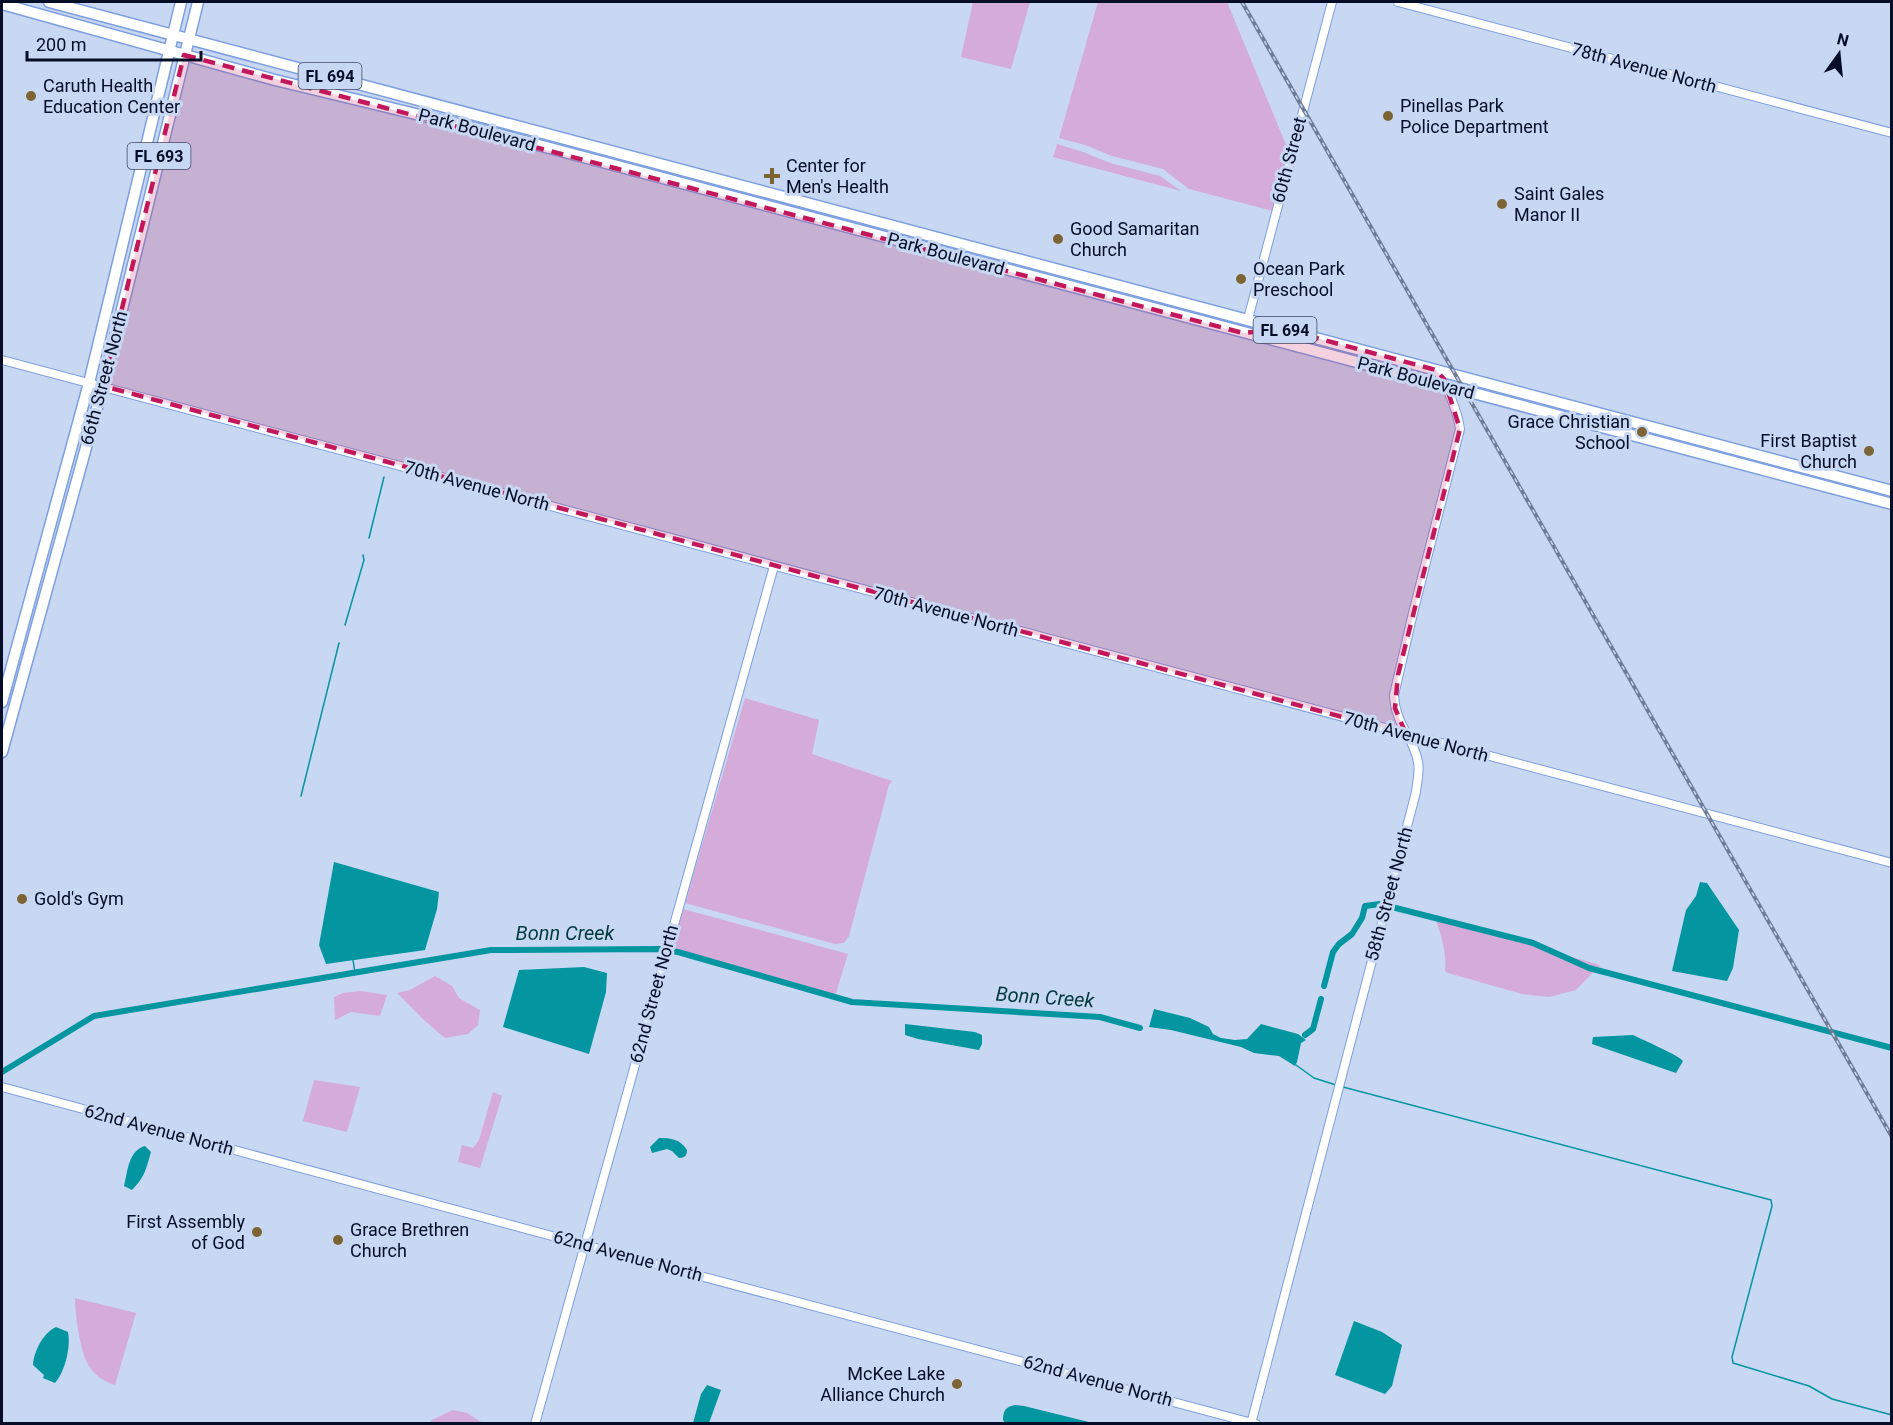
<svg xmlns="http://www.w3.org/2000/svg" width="1893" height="1425" font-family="Roboto,sans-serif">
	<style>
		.green { fill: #d5abd9 }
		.water { fill: #0395a0 }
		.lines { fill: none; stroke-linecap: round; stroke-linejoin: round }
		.stream { stroke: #0395a0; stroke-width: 1.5 }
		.canal { stroke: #0395a0; stroke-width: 6 }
		.tertiary-casing { stroke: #7d9fe0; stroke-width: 10 }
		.primary-casing { stroke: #7d9fe0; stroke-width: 13 }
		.tertiary { stroke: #fff; stroke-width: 8 }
		.primary { stroke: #fff; stroke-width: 10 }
		.rail-casing { stroke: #707c96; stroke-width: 4 }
		.rail { stroke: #c8d7f2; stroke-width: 1.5; stroke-dasharray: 4.5; stroke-linecap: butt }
		.marked { fill: #c2185b; fill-opacity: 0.2; stroke: #c2185b; stroke-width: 4.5; stroke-dasharray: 12 8; stroke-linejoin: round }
		.poi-dot { fill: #7c6434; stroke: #c8d7f2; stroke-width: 2 }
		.labels { text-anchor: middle; stroke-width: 6; stroke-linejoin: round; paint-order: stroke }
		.shield { fill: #c8d7f2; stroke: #404a63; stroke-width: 1.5 }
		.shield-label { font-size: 16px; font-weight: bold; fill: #050e26 }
		.street-label { font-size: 18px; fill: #050e26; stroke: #c8d7f2 }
		.poi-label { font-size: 18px; fill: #050e26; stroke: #c8d7f2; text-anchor: start }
		.water-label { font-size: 20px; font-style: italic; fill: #013a3e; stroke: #c8d7f2 }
	</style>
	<rect width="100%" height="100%" fill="#c8d7f2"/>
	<g class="green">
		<polygon points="973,2 1030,2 1011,69 961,57"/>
		<polygon points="1098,2 1227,2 1289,152 1273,211 1189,189 1163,169 1112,156 1085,145 1059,138"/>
		<polygon points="1057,144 1083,152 1110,163 1160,176 1181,191 1053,157"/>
		<polygon points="745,698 819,720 812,754 892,781 889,785 849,936 844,943 835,944 685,903"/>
		<polygon points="683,909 848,954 835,996 671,949"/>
		<path d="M1435 918 1600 965 1576 990 1549 997 1522 994 1448 973 1445 971C1447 951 1441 936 1435 918Z"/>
		<polygon points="435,976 452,986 459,998 480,1010 478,1025 468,1034 445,1038 426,1022 397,993 410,990"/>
		<polygon points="360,991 387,995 380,1016 351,1012 335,1020 334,997 343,993"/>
		<polygon points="314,1080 360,1087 347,1132 303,1121"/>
		<polygon points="493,1092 502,1096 480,1168 458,1162 462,1145 473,1148 479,1140"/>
		<path d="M75 1298 136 1313 115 1385C84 1375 82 1351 77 1323 76 1314 75 1307 75 1298Z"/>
		<polygon points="453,1410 467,1413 483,1423 430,1423 432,1420"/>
	</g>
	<g class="water">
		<polygon points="334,862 439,892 437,909 425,950 326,964 319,945"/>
		<polygon points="1700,882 1707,883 1739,930 1733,968 1727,981 1672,971 1686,910 1696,896"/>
		<polygon points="584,967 607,973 606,992 589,1054 503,1027 519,970"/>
		<polygon points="1154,1009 1190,1018 1209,1027 1213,1034 1221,1038 1235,1040 1247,1039 1261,1024 1298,1034 1306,1040 1301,1043 1297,1062 1295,1066 1279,1056 1254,1053 1241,1047 1171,1030 1149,1027"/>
		<polygon points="905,1024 975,1032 982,1035 982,1044 979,1050 918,1039 905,1035"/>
		<path d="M1633 1035C1643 1040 1678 1055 1683 1061L1676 1073 1592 1044 1593 1037Z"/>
		<path d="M659 1138C671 1138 680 1139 687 1150 687 1155 685 1158 679 1158L672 1151 667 1149 652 1153 650 1147Z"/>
		<path d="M145 1146 151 1152C146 1169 145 1177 132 1190L124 1186C128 1171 128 1151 145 1146Z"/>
		<polygon points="1354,1321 1382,1332 1402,1345 1392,1386 1385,1394 1335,1375"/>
		<path d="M56 1327 68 1332C71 1347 65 1372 55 1383L43 1378 44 1375 33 1365C34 1351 43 1333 56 1327Z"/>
		<polygon points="707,1385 721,1390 709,1423 693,1423 701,1394"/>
		<path d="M1015 1405 1024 1406 1093 1423H1005L1003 1420C1003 1410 1006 1407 1015 1405Z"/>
	</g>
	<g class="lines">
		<g class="stream">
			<polyline points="369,538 384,477"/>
			<polyline points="345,625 364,560 363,555"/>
			<polyline points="301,796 339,643"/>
			<polyline points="353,960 355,973"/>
			<polyline points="1296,1065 1314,1078 1336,1085"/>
			<polyline points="1343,1087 1771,1200 1772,1206 1732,1357 1733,1363 1809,1386 1832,1399 1892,1415"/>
		</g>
		<g class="canal">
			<polyline points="1324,986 1333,952 1339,944 1352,934 1362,918 1365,906 1380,904 1533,943 1589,968 1892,1048"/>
			<polyline points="1305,1035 1313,1029 1321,999"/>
			<polyline points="2,1072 94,1016 491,950 659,949 678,952 852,1002 1100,1017 1140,1028"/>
		</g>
		<g class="tertiary-casing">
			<g id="tertiary">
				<polyline points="1398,2 1892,133"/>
				<polyline points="1248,319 1332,2"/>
				<polyline points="2,360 1892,863"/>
				<polyline points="2,1087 659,1265 1256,1424"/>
				<polyline points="535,1424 774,566"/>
				<path d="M1251 1424 1416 792C1417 782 1420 772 1418 762 1414 737 1395 725 1394 695L1413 613 1460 429C1458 413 1446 382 1436 370"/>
			</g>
		</g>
		<g class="primary-casing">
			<g id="primary">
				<polyline points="49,2 1892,491"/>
				<polyline points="2,4 275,80 478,129 1892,504"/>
				<polyline points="2,702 89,383 181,2"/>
				<polyline points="2,752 103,386 198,2"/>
			</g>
		</g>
		<use href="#tertiary" class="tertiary"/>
		<use href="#primary" class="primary"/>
		<g class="rail-casing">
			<polyline id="rail" points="1242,2 1892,1137"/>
		</g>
		<use href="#rail" class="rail"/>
	</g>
	<path class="marked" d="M184 55 1243 333 1283 329 1436 370 1444 379 1460 429 1398 675 1395 708 1406 734 103 386Z"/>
	<g class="poi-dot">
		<circle cx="31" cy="96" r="6"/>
		<circle cx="1388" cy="116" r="6"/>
		<path d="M769 167h6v6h6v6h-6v6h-6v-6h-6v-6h6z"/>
		<circle cx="1502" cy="204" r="6"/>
		<circle cx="1058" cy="239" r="6"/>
		<circle cx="1241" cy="279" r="6"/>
		<circle cx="1642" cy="432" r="6"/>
		<circle cx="1869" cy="451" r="6"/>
		<circle cx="22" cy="899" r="6"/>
		<circle cx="257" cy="1232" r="6"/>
		<circle cx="338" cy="1240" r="6"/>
		<circle cx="957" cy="1384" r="6"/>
	</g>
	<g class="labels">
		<g class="shield">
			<rect x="298.5" y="63" width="63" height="26" rx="4.5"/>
			<rect x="127.5" y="143" width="63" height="26" rx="4.5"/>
			<rect x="1253.5" y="317" width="63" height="26" rx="4.5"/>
		</g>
		<g class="shield-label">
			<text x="330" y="82">FL 694</text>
			<text x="159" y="162">FL 693</text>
			<text x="1285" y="336">FL 694</text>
		</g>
		<g class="street-label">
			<text transform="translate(1644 68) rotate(15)" y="6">78th Avenue North</text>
			<text transform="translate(477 130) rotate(15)" y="6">Park Boulevard</text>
			<text transform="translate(1289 160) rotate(-75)" y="6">60th Street</text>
			<text transform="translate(946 254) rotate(15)" y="6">Park Boulevard</text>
			<text transform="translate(104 378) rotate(-75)" y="6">66th Street North</text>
			<text transform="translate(1416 378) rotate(15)" y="6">Park Boulevard</text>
			<text transform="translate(477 486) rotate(15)" y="6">70th Avenue North</text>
			<text transform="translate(946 612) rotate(15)" y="6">70th Avenue North</text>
			<text transform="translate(1416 737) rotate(15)" y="6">70th Avenue North</text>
			<text transform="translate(1389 894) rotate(-75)" y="6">58th Street North</text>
			<text transform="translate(654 994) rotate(-75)" y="6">62nd Street North</text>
			<text transform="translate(159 1130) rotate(15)" y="6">62nd Avenue North</text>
			<text transform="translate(628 1256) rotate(15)" y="6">62nd Avenue North</text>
			<text transform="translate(1098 1381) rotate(15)" y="6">62nd Avenue North</text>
		</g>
		<g class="poi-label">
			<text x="43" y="92">Caruth Health<tspan x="43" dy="21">Education Center</tspan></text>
			<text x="1400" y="112">Pinellas Park<tspan x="1400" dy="21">Police Department</tspan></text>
			<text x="786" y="172">Center for<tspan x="786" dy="21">Men's Health</tspan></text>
			<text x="1514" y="200">Saint Gales<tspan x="1514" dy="21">Manor II</tspan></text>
			<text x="1070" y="235">Good Samaritan<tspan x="1070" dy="21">Church</tspan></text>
			<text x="1253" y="275">Ocean Park<tspan x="1253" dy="21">Preschool</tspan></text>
			<text x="1630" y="428" text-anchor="end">Grace Christian<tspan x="1630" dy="21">School</tspan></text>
			<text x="1857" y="447" text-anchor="end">First Baptist<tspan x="1857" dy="21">Church</tspan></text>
			<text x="34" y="905">Gold's Gym</text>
			<text x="245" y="1228" text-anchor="end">First Assembly<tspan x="245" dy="21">of God</tspan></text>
			<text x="350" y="1236">Grace Brethren<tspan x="350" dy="21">Church</tspan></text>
			<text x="945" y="1380" text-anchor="end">McKee Lake<tspan x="945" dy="21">Alliance Church</tspan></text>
		</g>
		<g class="water-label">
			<text x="565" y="940">Bonn Creek</text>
			<text transform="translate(1045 997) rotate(4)" y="7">Bonn Creek</text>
		</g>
	</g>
	<rect width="1893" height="1425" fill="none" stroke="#050e26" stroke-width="6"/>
	<g transform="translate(1839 54) rotate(15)" stroke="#c8d7f2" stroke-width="4.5" paint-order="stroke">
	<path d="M0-4.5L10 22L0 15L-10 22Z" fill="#050e26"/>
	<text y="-9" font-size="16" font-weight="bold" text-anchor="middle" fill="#050e26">N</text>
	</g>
	<path d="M27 51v9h174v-9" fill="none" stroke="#050e26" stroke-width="3"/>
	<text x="36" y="51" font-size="18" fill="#050e26" stroke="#c8d7f2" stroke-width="4.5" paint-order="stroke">200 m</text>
</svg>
